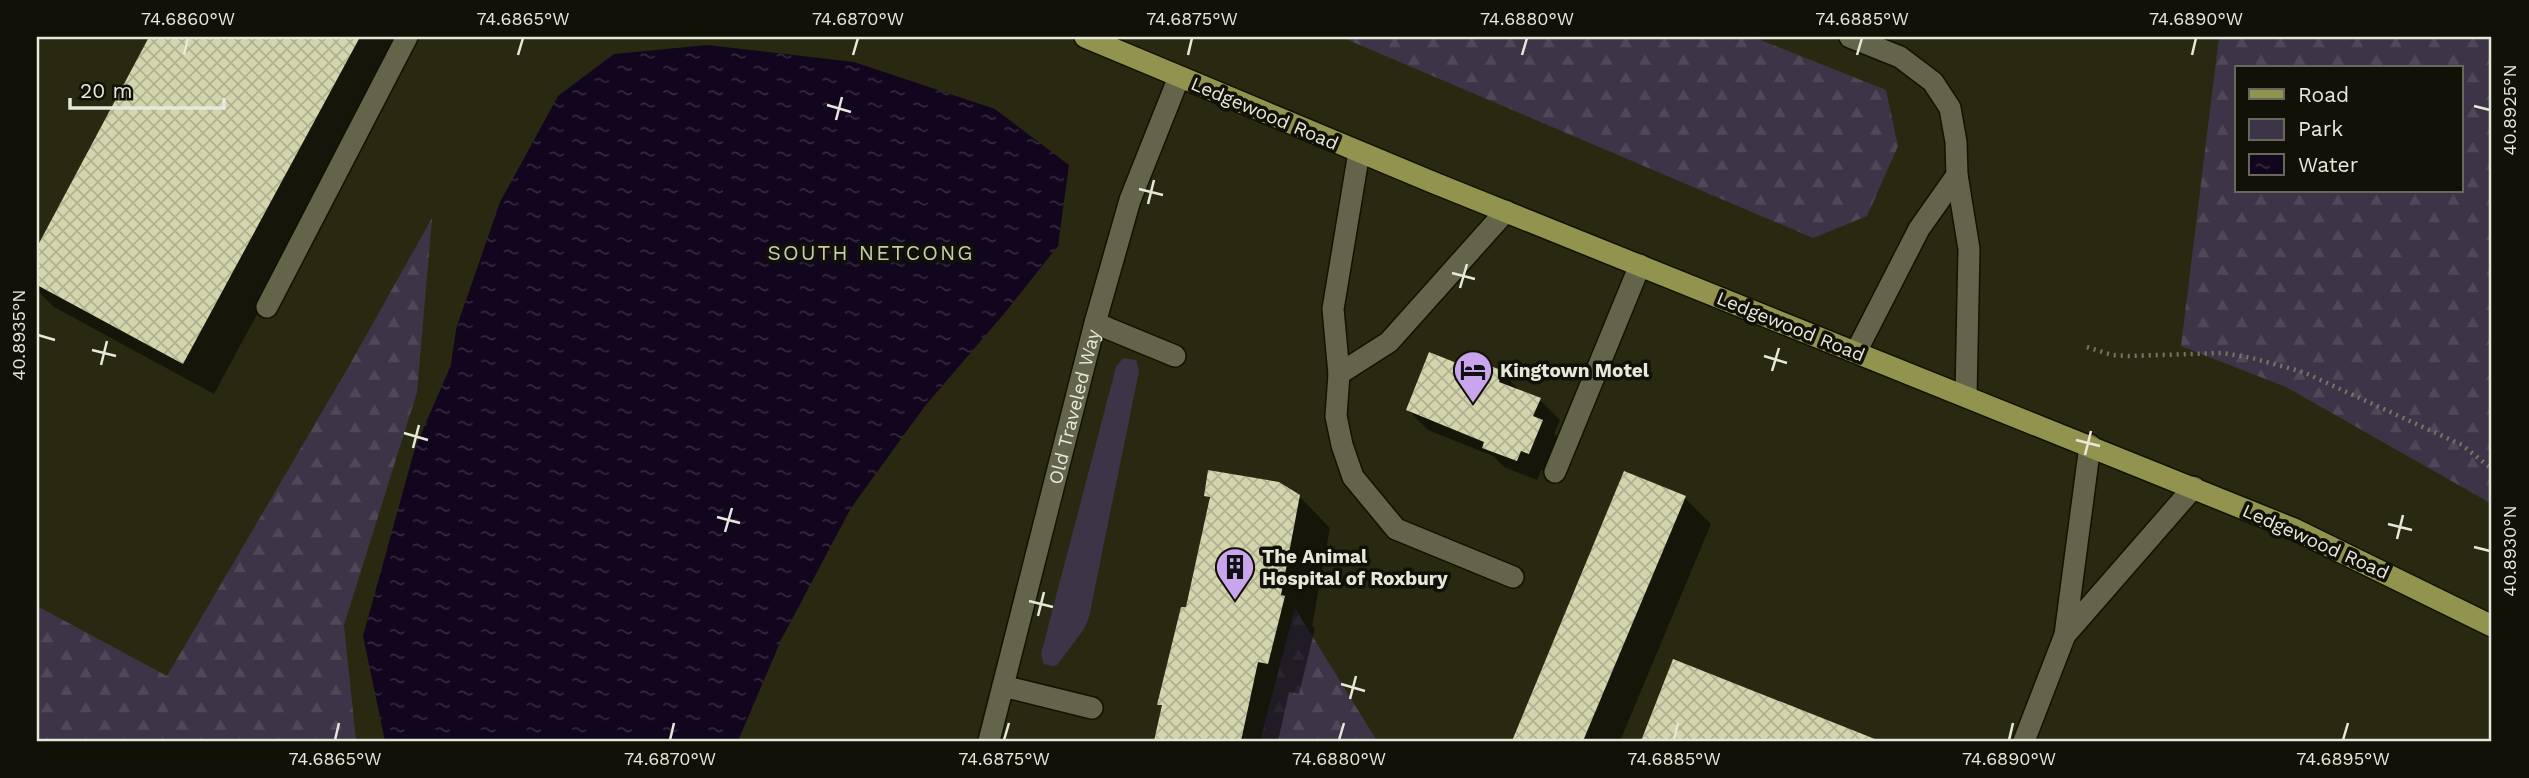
<svg xmlns="http://www.w3.org/2000/svg" width="2529" height="778" font-family="'Work Sans',sans-serif">
	<style>
		.green { fill: #3d3447 }
		.forest { fill: url(#forest-firs); fill-rule: evenodd }
		.water { fill: url(#water-ripples) }
		.shadow { fill: #0007 }
		.building { fill: url(#building-cross-hatch) }
		.lines { fill: none; stroke-linecap: round; stroke-linejoin: round }
		.minor-casing { stroke: #121200; stroke-width: 24 }
		.major-casing { stroke: #121200; stroke-width: 24 }
		.path { stroke: #767762; stroke-width: 4.5; stroke-dasharray: 2 5; stroke-linecap: butt }
		.minor { stroke: #63644a; stroke-width: 21 }
		.major { stroke: #92934f; stroke-width: 21 }
		.ticks { fill: none; stroke: #e7e8d9; stroke-width: 2.5 }
		.labels { text-anchor: middle; stroke-width: 7; stroke-linejoin: round; paint-order: stroke }
		.street-label { font-size: 19px; fill: #e7e8d9; stroke: #111107 }
		.poi-label { font-size: 19px; font-weight: bold; fill: #e7e8d9; stroke: #111107; text-anchor: start }
		.neighbourhood-label { font-size: 21px; letter-spacing: 2px; fill: #c9cbad; stroke: #111107 }
		.neatline { fill: none; stroke: #e7e8d9; stroke-width: 2.5 }
		.ticks-label { font-size: 18px; text-anchor: middle; fill: #e7e8d9 }
	</style>
	<defs>
		<pattern id="forest-firs" width="22" height="20" patternUnits="userSpaceOnUse" patternTransform="scale(1.75)"><rect width="22" height="20" fill="#3d3447"/><path d="M5 1l3.5 6h-7zM16 11l3.5 6h-7z" fill="#504858"/></pattern>
		<pattern id="water-ripples" width="26" height="14" patternUnits="userSpaceOnUse" patternTransform="scale(1.75)"><rect width="26" height="14" fill="#12051e"/><path d="M2 4q2-2 4 0t4 0M15 11q2-2 4 0t4 0" fill="none" stroke="#34293e"/></pattern>
		<pattern id="building-cross-hatch" width="8" height="8" patternUnits="userSpaceOnUse" patternTransform="scale(1.75)"><rect width="8" height="8" fill="#d3d5ad"/><path d="M0 0l8 8M0 8l8-8" fill="none" stroke="#b0b192"/></pattern>
	</defs>
	<rect width="100%" height="100%" fill="#292911"/>
	<polygon class="green" points="1123,358 1136,360 1139,371 1089,617 1084,629 1057,665 1053,666 1044,664 1041,654 1116,367"/>
	<g class="forest">
		<polygon points="1341,37 1753,37 1886,90 1898,146 1867,216 1813,238"/>
		<path d="M2219 37H2492V504L2286 387 2181 346ZM2237 68H2461V191H2237Z"/>
		<polygon points="432,218 417,392 344,625 356,741 37,741 37,606 167,676 349,366"/>
		<polygon points="1295,608 1377,741 1260,741"/>
	</g>
	<polygon class="water" points="707,45 854,62 995,109 1069,165 1058,246 1003,315 925,406 851,508 781,640 738,741 385,741 363,636 415,448 451,365 456,329 500,202 558,96 614,54"/>
	<g class="shadow">
		<polygon points="150,37 407,37 214,394 54,307 37,290 37,251"/>
		<polygon points="1481,364 1502,373 1522,393 1540,400 1560,420 1554,434 1562,441 1549,473 1541,470 1537,480 1504,467 1493,456 1428,430 1408,410 1478,374"/>
		<polygon points="1625,473 1685,498 1711,524 1620,741 1513,741"/>
		<polygon points="1206,495 1299,496 1330,528 1312,626 1315,628 1299,694 1289,692 1278,741 1156,741 1163,708 1159,704 1187,609 1211,500"/>
		<polygon points="1674,662 1876,741 1643,741"/>
	</g>
	<g class="building">
		<polygon points="149,37 360,37 183,364 37,285 37,247"/>
		<polygon points="1429,352 1477,371 1481,362 1503,371 1499,382 1541,398 1533,416 1543,420 1529,454 1521,451 1517,461 1482,448 1484,442 1406,410"/>
		<polygon points="1208,470 1279,482 1300,495 1281,595 1285,596 1268,664 1258,662 1241,741 1154,741 1162,705 1157,705 1181,607 1186,607 1210,497 1204,496"/>
		<polygon points="1624,471 1686,496 1583,741 1512,741"/>
		<polygon points="1673,659 1880,741 1641,741"/>
	</g>
	<g class="lines">
		<g class="minor-casing">
			<g id="minor">
				<polyline points="1850,37 1900,57 1933,82 1950,108 1956,142 1957,175 1969,249 1966,396"/>
				<polyline points="1359,152 1333,309 1339,374 1336,416 1342,445 1353,477 1396,529 1513,577"/>
				<polyline points="267,307 407,37"/>
				<polyline points="1095,323 1175,356"/>
				<polyline points="1856,352 1919,229 1957,175"/>
				<polyline points="1339,374 1389,342 1506,211"/>
				<polyline points="2090,445 2065,635 2194,487"/>
				<polyline points="1555,472 1640,265"/>
				<polyline points="1003,686 1092,708"/>
				<path id="s1" d="M989 741 1095 323 1130 200 1179 77"/>
				<polyline points="2024,741 2065,635"/>
			</g>
		</g>
		<g class="major-casing">
			<polyline id="major" points="1085,37 1432,182 2294,529 2492,626"/>
		</g>
		<polyline class="path" points="2087,347 2112,355 2129,356 2223,353 2252,358 2303,372 2462,445 2492,469"/>
		<use href="#minor" class="minor"/>
		<use href="#major" class="major"/>
	</g>
	<path class="ticks" d="M184 55 188 38M518 55 523 38M853 55 858 38M1188 55 1192 38M1522 55 1527 38M1857 55 1862 38M2192 55 2196 38M827 105 851 112M2474 106 2490 110M836 120 842 97M1139 189 1163 195M1148 204 1154 180M1452 273 1475 279M1460 288 1467 264M38 335 55 340M92 350 116 356M1764 356 1787 363M101 365 107 341M1772 371 1779 348M404 433 428 440M2076 440 2100 446M413 448 419 425M2085 455 2091 431M717 517 740 523M2388 524 2412 530M725 532 732 508M2397 539 2403 515M2474 547 2490 551M1029 601 1053 607M1038 616 1044 592M1341 684 1365 691M1350 699 1356 676M335 740 339 723M670 740 674 723M1004 740 1009 723M1339 740 1344 723M1674 740 1678 723M2009 740 2013 723M2343 740 2348 723"/>
	<defs>
		<g id="hotel-pin" transform="scale(2.0125)"><path d="M0 17L-7.5 6A9.5 9.5 0 1 1 7.5 6Z" fill="#c9a5ee" stroke="#111107"/><path d="M-6-4.5h1.5V1H6V5H4.5V3h-9V5H-6ZM-4 0a1.8 1.8 0 1 1 3.6 0ZM.5 0V-2.5h3Q6-2.5 6 0Z" fill="#111"/></g>
		<g id="building-pin" transform="scale(2.0125)"><path d="M0 17L-7.5 6A9.5 9.5 0 1 1 7.5 6Z" fill="#c9a5ee" stroke="#111107"/><path d="M-4-6H4V6H1V3H-1V6H-4ZM-2.5-4.3h1.7v1.8h-1.7ZM.8-4.3h1.7v1.8H.8ZM-2.5-1h1.7V.8h-1.7ZM.8-1h1.7V.8H.8Z" fill="#111"/></g>
	</defs>
	<g fill-rule="evenodd">
		<use href="#hotel-pin" x="1473" y="370"/>
		<use href="#building-pin" x="1235" y="567"/>
	</g>
	<g class="labels">
		<g class="street-label">
			<text transform="translate(1265 113) rotate(23)" y="7">Ledgewood Road</text>
			<text transform="translate(1791 326) rotate(22)" y="7">Ledgewood Road</text>
			<text dy="7" stroke="none"><textPath href="#s1" startOffset="345">Old Traveled Way</textPath></text>
			<text transform="translate(2316 541) rotate(24)" y="7">Ledgewood Road</text>
		</g>
		<g class="poi-label">
			<text x="1500" y="377">Kingtown Motel</text>
			<text x="1262" y="563">The Animal<tspan x="1262" dy="22">Hospital of Roxbury</tspan></text>
		</g>
		<g class="neighbourhood-label">
			<text x="871" y="260">SOUTH NETCONG</text>
		</g>
	</g>
	<rect width="2529" height="778" fill="none" stroke="#111107" stroke-width="77"/>
	<rect x="2235" y="66" width="228" height="126" fill="#111107" stroke="#67675b" stroke-width="2"/>
	<rect x="2249" y="89" width="35" height="10" fill="#92934f" stroke="#67675b" stroke-width="2"/>
	<text x="2298" y="102" font-size="21" fill="#e7e8d9">Road</text>
	<rect x="2249" y="119" width="35" height="21" fill="#3d3447" stroke="#67675b" stroke-width="2"/>
	<text x="2298" y="136" font-size="21" fill="#e7e8d9">Park</text>
	<rect x="2249" y="154" width="35" height="21" fill="url(#water-ripples)" stroke="#67675b" stroke-width="2"/>
	<text x="2298" y="172" font-size="21" fill="#e7e8d9">Water</text>
	<path d="M70 98v10h154v-10" fill="none" stroke="#e7e8d9" stroke-width="3.5"/>
	<text x="80" y="98" font-size="21" fill="#e7e8d9" stroke="#111107" stroke-width="5" paint-order="stroke">20 m</text>
	<rect x="38" y="38" width="2452" height="702" class="neatline"/>
	<g class="ticks-label">
		<text x="188" y="25">74.6860°W</text>
		<text x="523" y="25">74.6865°W</text>
		<text x="858" y="25">74.6870°W</text>
		<text x="1192" y="25">74.6875°W</text>
		<text x="1527" y="25">74.6880°W</text>
		<text x="1862" y="25">74.6885°W</text>
		<text x="2196" y="25">74.6890°W</text>
		<text transform="translate(2510 110) rotate(-90)" y="6">40.8925°N</text>
		<text transform="translate(19 335) rotate(-90)" y="6">40.8935°N</text>
		<text transform="translate(2510 551) rotate(-90)" y="6">40.8930°N</text>
		<text x="335" y="765">74.6865°W</text>
		<text x="670" y="765">74.6870°W</text>
		<text x="1004" y="765">74.6875°W</text>
		<text x="1339" y="765">74.6880°W</text>
		<text x="1674" y="765">74.6885°W</text>
		<text x="2009" y="765">74.6890°W</text>
		<text x="2343" y="765">74.6895°W</text>
	</g>
</svg>
